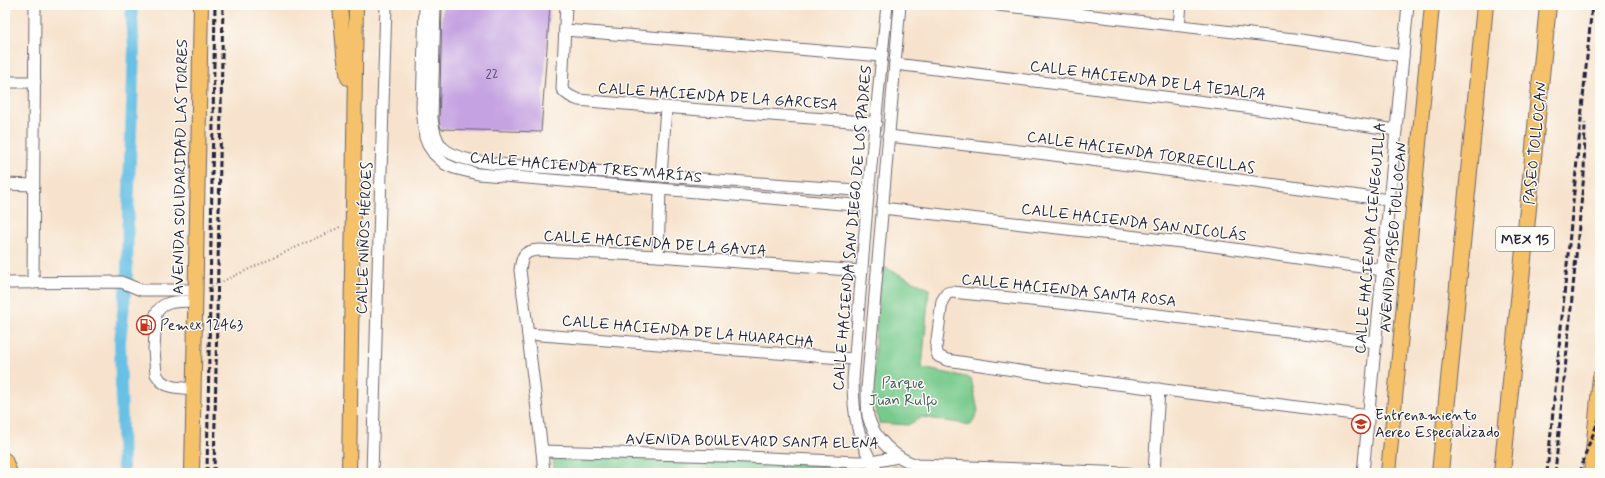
<svg xmlns="http://www.w3.org/2000/svg" width="1605" height="478" font-family="Mynerve,sans-serif">
	<style>
		.green { fill: #78ca8c; stroke: #4d7664 }
		.lines { fill: none; stroke-linecap: round; stroke-linejoin: round }
		.canal { stroke: #67c0e4; stroke-width: 12 }
		.building { fill: #c5a2e1 }
		.minor-casing { stroke: #6d666e; stroke-width: 13 }
		.major-casing { stroke: #6d666e; stroke-width: 16 }
		.highway-casing { stroke: #6d666e; stroke-width: 18 }
		.path { stroke: #6d666e; stroke-width: 2; stroke-dasharray: 1 3; stroke-linecap: butt }
		.minor { stroke: #fff; stroke-width: 11 }
		.major { stroke: #f5c16b; stroke-width: 14 }
		.highway { stroke: #f5c16b; stroke-width: 16 }
		.rail { stroke: #22223b; stroke-width: 3; stroke-dasharray: 6 3; stroke-linecap: butt }
		.labels { text-anchor: middle; stroke-width: 3; stroke-linejoin: round; paint-order: stroke }
		.number-label { font-size: 13px; fill: #4b4264 }
		.shield { fill: #fdfcf7; stroke: #646373; stroke-width: 1 }
		.shield-label { font-size: 14px; font-weight: bold; fill: #22223b }
		.street-label { font-size: 15px; fill: #22223b; stroke: #fdfcf7 }
		.poi-label { font-size: 15px; fill: #22223b; stroke: #fdfcf7; text-anchor: start }
		.park-label { font-size: 15px; fill: #405d57; stroke: #fdfcf7 }
	</style>
	<rect width="100%" height="100%" fill="#fdfcf7"/>
	<filter id="ink" filterUnits="userSpaceOnUse"><feTurbulence type="fractalNoise" baseFrequency=".025" numOctaves="2"/><feDisplacementMap in="SourceGraphic" scale="8" xChannelSelector="R" yChannelSelector="G"/><feConvolveMatrix kernelMatrix="1 2 1 2 8 2 1 2 1" color-interpolation-filters="sRGB"/></filter>
	<filter id="wash" filterUnits="userSpaceOnUse"><feTurbulence type="fractalNoise" baseFrequency=".012" numOctaves="4" result="noise"/><feDisplacementMap in="SourceGraphic" scale="16" xChannelSelector="R" yChannelSelector="G"/><feGaussianBlur stdDeviation="0.9" result="paint"/><feColorMatrix in="noise" values="0 0 0 0 0 0 0 0 0 0 0 0 0 0 0 0 0 1.4 0 .05"/><feComposite in="paint" operator="in"/></filter>
	<g filter="url(#wash)">
		<rect width="100%" height="100%" fill="#f7e3cd"/>
		<g class="green">
			<polygon points="880,265 929,289 922,368 971,378 978,411 971,425 922,417 908,425 879,423 873,401 875,346"/>
			<polygon points="553,455 860,463 866,473 554,473"/>
			<polygon points="893,467 1064,473 895,473"/>
		</g>
		<g class="lines">
			<polyline class="canal" points="123,473 120,341 127,275 128,216 134,49 131,5"/>
		</g>
		<g id="blocks">
			<polygon class="building" points="442,5 550,5 541,132 441,129 439,121 440,94"/>
		</g>
	</g>
	<g filter="url(#ink)">
		<use href="#blocks" fill-opacity="0" stroke="#6d666e" stroke-width="1"/>
		<g class="lines">
			<g class="minor-casing">
				<g id="minor">
					<polyline points="425,5 422,108 425,137 428,145 434,154 445,164 454,168 478,174 867,206"/>
					<path d="M435 5 432 118C433 127 435 139 442 147 457 162 491 163 510 165L869 191"/>
					<path d="M566 5 562 89C567 95 571 97 579 100 678 109 777 115 876 123"/>
					<path d="M900 5 867 388C867 397 867 407 868 416 873 438 897 460 918 465L1127 473"/>
					<polyline points="998,5 1294,39 1403,56"/>
					<polyline points="1179,25 1181,5"/>
					<polyline points="565,30 882,56"/>
					<polyline points="895,64 1238,106 1396,130"/>
					<polyline points="5,82 35,82"/>
					<polyline points="888,136 1046,154 1389,200"/>
					<polyline points="661,176 666,108"/>
					<polyline points="5,184 33,185"/>
					<polyline points="882,208 1199,244 1383,270"/>
					<polyline points="658,256 660,189"/>
					<polyline points="5,283 121,282 141,290 194,290"/>
					<polyline points="33,283 35,5"/>
					<polyline points="528,334 854,359"/>
					<path d="M193 389 174 387 167 385 161 381 156 374 154 350 156 314C163 299 180 302 194 301"/>
					<polyline points="1369,416 1046,375 947,360 938,356 936,348 942,301 947,293 952,292 1069,304 1376,342"/>
					<polyline points="542,451 723,456 858,462 877,461 898,457"/>
					<polyline points="372,473 386,5"/>
					<path d="M544 473 542 451 520 270C522 256 523 251 539 250L658 256 862 271"/>
					<path d="M878 473C858 442 853 416 853 380L867 206 887 5"/>
					<polyline points="1154,473 1159,389"/>
					<polyline points="1363,473 1408,5"/>
				</g>
			</g>
			<g class="major-casing">
				<g id="major">
					<polyline points="340,5 344,54 348,78"/>
					<polyline points="5,460 10,473"/>
					<polyline points="192,473 201,5"/>
					<path d="M349 473C352 317 353 161 356 5"/>
					<polyline points="1388,473 1432,5"/>
					<polyline points="1591,473 1600,377"/>
				</g>
			</g>
			<g class="highway-casing">
				<g id="highway">
					<polyline points="1440,473 1485,5"/>
					<polyline points="1502,473 1548,5"/>
				</g>
			</g>
			<polyline class="path" points="208,288 340,227"/>
			<use href="#minor" class="minor"/>
			<use href="#major" class="major"/>
			<use href="#highway" class="highway"/>
			<g class="rail">
				<polyline points="207,473 215,5"/>
				<polyline points="214,473 223,5"/>
				<polyline points="1547,473 1592,5"/>
				<polyline points="1555,473 1584,174 1585,123"/>
				<polyline points="1580,473 1587,449 1600,417"/>
			</g>
		</g>
	</g>
	<defs>
		<g id="fuel-ring" transform="scale(1)"><circle r="9.5" fill="#fdfcf7" stroke="#c8321e" stroke-width="1.5"/><path d="M-5.5-6h7V0h2V4h1.3V-2.5L3-4.5l.8-.8L6-3V5H2.5V1h-1V6h-7ZM-4.2-4.7v3.2H.2V-4.7Z" fill="#c8321e"/></g>
		<g id="university-ring" transform="scale(1)"><circle r="9.5" fill="#fdfcf7" stroke="#c8321e" stroke-width="1.5"/><path d="M0-5L7-2L0 1L-7-2ZM-4 1L0 2.5L4 1V4Q0 6-4 4Z" fill="#c8321e"/></g>
	</defs>
	<g fill-rule="evenodd">
		<use href="#fuel-ring" x="146" y="325"/>
		<use href="#university-ring" x="1361" y="424"/>
	</g>
	<g class="labels">
		<g class="number-label">
			<text x="492" y="78">22</text>
		</g>
		<rect class="shield" x="1496" y="227" width="58" height="24" rx="3"/>
		<g class="shield-label">
			<text x="1525" y="244">MEX 15</text>
		</g>
		<g class="street-label">
			<text transform="translate(1148 80) rotate(7)" y="5">CALLE HACIENDA DE LA TEJALPA</text>
			<text transform="translate(718 96) rotate(4)" y="5">CALLE HACIENDA DE LA GARCESA</text>
			<text transform="translate(1535 143) rotate(-84)" y="5">PASEO TOLLOCAN</text>
			<text transform="translate(1141 152) rotate(8)" y="5">CALLE HACIENDA TORRECILLAS</text>
			<text transform="translate(180 167) rotate(-89)" y="5">AVENIDA SOLIDARIDAD LAS TORRES</text>
			<text transform="translate(586 167) rotate(5)" y="5">CALLE HACIENDA TRES MARÍAS</text>
			<text transform="translate(1134 222) rotate(7)" y="5">CALLE HACIENDA SAN NICOLÁS</text>
			<text transform="translate(852 228) rotate(-85)" y="5">CALLE HACIENDA SAN DIEGO DE LOS PADRES</text>
			<text transform="translate(1393 237) rotate(-85)" y="5">AVENIDA PASEO TOLLOCAN</text>
			<text transform="translate(364 238) rotate(-88)" y="5">CALLE NIÑOS HÉROES</text>
			<text transform="translate(1370 238) rotate(-85)" y="5">CALLE HACIENDA CIENEGUILLA</text>
			<text transform="translate(655 243) rotate(4)" y="5">CALLE HACIENDA DE LA GAVIA</text>
			<text transform="translate(1069 290) rotate(6)" y="5">CALLE HACIENDA SANTA ROSA</text>
			<text transform="translate(688 331) rotate(5)" y="5">CALLE HACIENDA DE LA HUARACHA</text>
			<text transform="translate(752 441) rotate(1)" y="5">AVENIDA BOULEVARD SANTA ELENA</text>
		</g>
		<g class="poi-label">
			<text x="160" y="330">Pemex 12463</text>
			<text x="1375" y="420">Entrenamiento<tspan x="1375" dy="17">Aereo Especializado</tspan></text>
		</g>
		<g class="park-label">
			<text x="903" y="388">Parque<tspan x="903" dy="17">Juan Rulfo</tspan></text>
		</g>
	</g>
	<rect width="1605" height="478" fill="none" stroke="#fdfcf7" stroke-width="20"/>
</svg>
